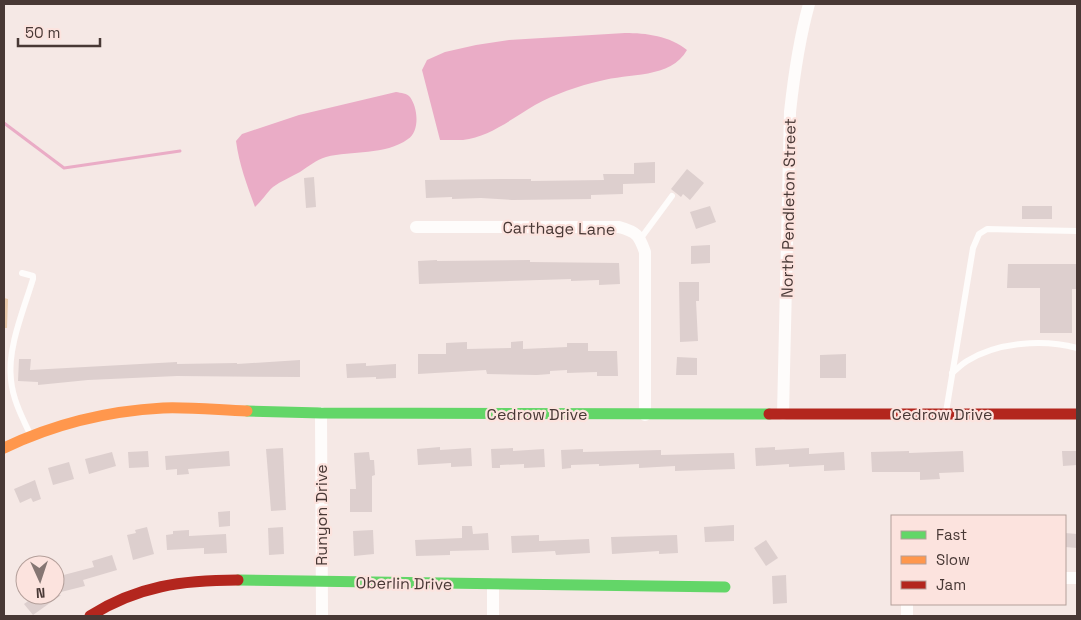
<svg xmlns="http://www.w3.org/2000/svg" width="1081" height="620" font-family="'Space Grotesk',sans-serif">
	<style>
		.green { fill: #eacbad }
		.water { fill: #eaacc6 }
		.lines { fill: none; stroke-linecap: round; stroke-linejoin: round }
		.stream { stroke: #eaacc6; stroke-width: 3 }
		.building { fill: #ddcfce }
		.lane { stroke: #fefcfb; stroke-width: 6 }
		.street { stroke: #fefcfb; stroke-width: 12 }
		.fast { stroke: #63d668; stroke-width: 11 }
		.slow { stroke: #ff974d; stroke-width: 11 }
		.jam { stroke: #b3261e; stroke-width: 11 }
		.labels { text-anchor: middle; stroke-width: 4.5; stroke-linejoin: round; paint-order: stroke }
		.street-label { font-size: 16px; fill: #483835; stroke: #fce3de }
	</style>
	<rect width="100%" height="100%" fill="#f5e8e5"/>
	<polygon class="green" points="4,298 8,299 7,328 4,328"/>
	<g class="water">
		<path d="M625 33C646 33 670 36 687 50 671 79 628 73 600 81 578 86 555 94 535 105 513 118 489 137 463 140 455 140 447 140 440 140L422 70 427 60 445 52 476 45 509 40Z"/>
		<path d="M396 92C401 93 407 93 410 97 418 108 420 131 408 139 385 156 352 150 326 157 316 160 309 166 300 172 291 177 281 181 273 187 267 192 262 201 255 207 247 185 239 164 236 141L242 134 299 115Z"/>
	</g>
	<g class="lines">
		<polyline class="stream" points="4,123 64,168 180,151"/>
	</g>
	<g class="building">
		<polygon points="655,162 655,183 623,184 623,194 591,195 591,199 512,200 481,198 452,199 452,197 426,198 425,180 501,179 531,179 531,181 604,180 603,174 634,174 634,163"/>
		<polygon points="687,169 704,183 690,200 683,194 681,197 671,189"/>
		<polygon points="314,177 316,207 306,208 304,178"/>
		<polygon points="710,206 716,222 696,229 690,212"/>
		<rect x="1022" y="206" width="30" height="13"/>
		<polygon points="710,245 710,263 691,264 691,246"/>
		<polygon points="437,260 437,261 530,260 530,262 619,263 620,284 599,285 599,280 571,281 571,279 419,284 418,261"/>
		<polygon points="1008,264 1077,264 1077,289 1072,289 1072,333 1040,333 1040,288 1007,288"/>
		<polygon points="679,282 699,282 699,301 696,301 698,341 680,342"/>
		<polygon points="523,341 523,349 567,347 567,343 588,343 588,351 617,351 618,376 597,376 597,372 567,373 567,370 550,371 550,374 537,375 487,374 486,370 418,374 418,354 446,354 446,343 467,342 467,349 511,348 511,342"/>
		<polygon points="846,354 846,378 820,378 820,355"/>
		<polygon points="677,357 697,358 697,375 676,375"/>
		<polygon points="19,359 31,359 30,370 177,362 177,364 237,363 237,364 300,360 300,377 177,376 88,380 38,385 38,382 18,381"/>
		<polygon points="366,363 366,366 396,364 396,378 376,379 376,377 347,378 346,364"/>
		<polygon points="440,447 440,450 471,448 472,466 451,467 451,463 418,465 417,449"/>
		<polygon points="775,447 775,450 809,448 809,454 844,452 845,470 824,471 824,465 789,467 789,464 756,466 755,448"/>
		<polygon points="283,448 286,510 271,511 266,449"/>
		<polygon points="513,448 513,451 544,449 545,467 524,468 524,464 500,465 500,468 492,468 491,449"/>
		<polygon points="583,449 583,452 661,450 661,455 734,453 735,469 675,471 675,466 639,468 639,464 599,466 599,464 571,465 571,468 562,469 561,450"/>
		<polygon points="148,451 149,467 129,468 128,452"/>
		<polygon points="229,451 230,466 188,469 189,474 177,475 177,469 166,470 165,456"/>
		<polygon points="909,451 909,453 963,451 964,472 939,473 940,479 920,480 920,472 872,472 871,452"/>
		<polygon points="1062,451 1077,451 1077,465 1063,466"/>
		<polygon points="112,452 116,466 89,474 85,459"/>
		<polygon points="369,452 370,460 374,460 375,475 372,476 372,512 350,512 350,489 356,489 354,453"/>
		<polygon points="69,462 74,479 53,485 48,468"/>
		<polygon points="35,480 41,499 33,502 31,498 20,503 14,489"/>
		<polygon points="230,511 230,526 219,527 218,512"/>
		<polygon points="734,525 734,541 705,542 704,527"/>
		<polygon points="462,526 472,526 473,534 488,533 489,550 450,551 450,555 416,556 415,540 462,538"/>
		<polygon points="147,527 154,554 133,560 127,535 136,533 135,530"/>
		<polygon points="283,527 284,554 269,555 268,528"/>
		<polygon points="189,530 189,536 226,534 227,553 204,554 204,548 167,550 166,535 173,534 173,531"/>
		<polygon points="373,530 374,554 354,556 353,531"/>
		<polygon points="1065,533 1077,534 1077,548 1065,547"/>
		<polygon points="539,535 539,541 589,539 590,553 556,555 555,551 512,553 511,536"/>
		<polygon points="677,535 678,553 659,554 659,551 612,554 611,537"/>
		<polygon points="766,540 778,558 766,566 754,548"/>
		<polygon points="112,555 117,570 83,580 85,586 61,592 56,577 94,567 92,561"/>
		<polygon points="786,575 787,603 773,604 772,576"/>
		<polygon points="37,595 61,595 33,615 24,604"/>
	</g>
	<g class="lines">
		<g class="lane">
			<polyline points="641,238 672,196"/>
			<path d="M22 273 33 276V279C24 309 7 348 11 380 13 400 22 417 30 434"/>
			<path d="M952 373C957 369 962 364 967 361 998 342 1043 339 1077 348"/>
			<polyline points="946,412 973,248 979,234 987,229 1077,231"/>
		</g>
		<g class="street">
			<path d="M416 227H619C637 232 639 235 645 252V415"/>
			<polyline points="321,413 322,616"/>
			<path d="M783 414 790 112C794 75 799 40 809 4"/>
			<polyline points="1065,578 1077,578"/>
			<polyline points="907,604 907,616"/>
			<polyline points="493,616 493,584"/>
		</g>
		<g class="fast">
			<polyline points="247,411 321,413 769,414"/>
			<polyline points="238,580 725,587"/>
		</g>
		<path class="slow" d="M4 448C54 424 107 411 163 408 190 407 219 410 247 411"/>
		<g class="jam">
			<polyline points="769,414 1077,414"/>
			<path d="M90 616C137 586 183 580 238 580"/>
		</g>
	</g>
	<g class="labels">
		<g class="street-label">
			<text transform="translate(788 208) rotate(-89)" y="6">North Pendleton Street</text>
			<text transform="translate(559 228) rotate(1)" y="6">Carthage Lane</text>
			<text x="537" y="420">Cedrow Drive</text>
			<text x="942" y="420">Cedrow Drive</text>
			<text transform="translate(321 515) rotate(-90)" y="6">Runyon Drive</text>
			<text transform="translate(404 583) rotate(1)" y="6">Oberlin Drive</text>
		</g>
	</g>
	<rect width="1081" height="620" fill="none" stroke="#483835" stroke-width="10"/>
	<rect x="891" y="515" width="175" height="90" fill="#fce3de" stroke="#b49f9a"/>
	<rect x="901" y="531" width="25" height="8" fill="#63d668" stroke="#b49f9a"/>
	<text x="936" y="540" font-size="15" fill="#483835">Fast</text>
	<rect x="901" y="556" width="25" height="8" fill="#ff974d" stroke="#b49f9a"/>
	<text x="936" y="565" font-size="15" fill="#483835">Slow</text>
	<rect x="901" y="581" width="25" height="8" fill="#b3261e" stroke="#b49f9a"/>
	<text x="936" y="590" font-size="15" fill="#483835">Jam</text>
	<g transform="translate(40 580) rotate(177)"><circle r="24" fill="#fce3de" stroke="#b49f9a"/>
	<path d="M0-4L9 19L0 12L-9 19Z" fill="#857673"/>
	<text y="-8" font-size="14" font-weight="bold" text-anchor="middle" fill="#483835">N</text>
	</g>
	<path d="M18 38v8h82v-8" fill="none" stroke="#483835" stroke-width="2.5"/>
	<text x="25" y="38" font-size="15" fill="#483835" stroke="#fce3de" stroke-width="4" paint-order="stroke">50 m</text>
</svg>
